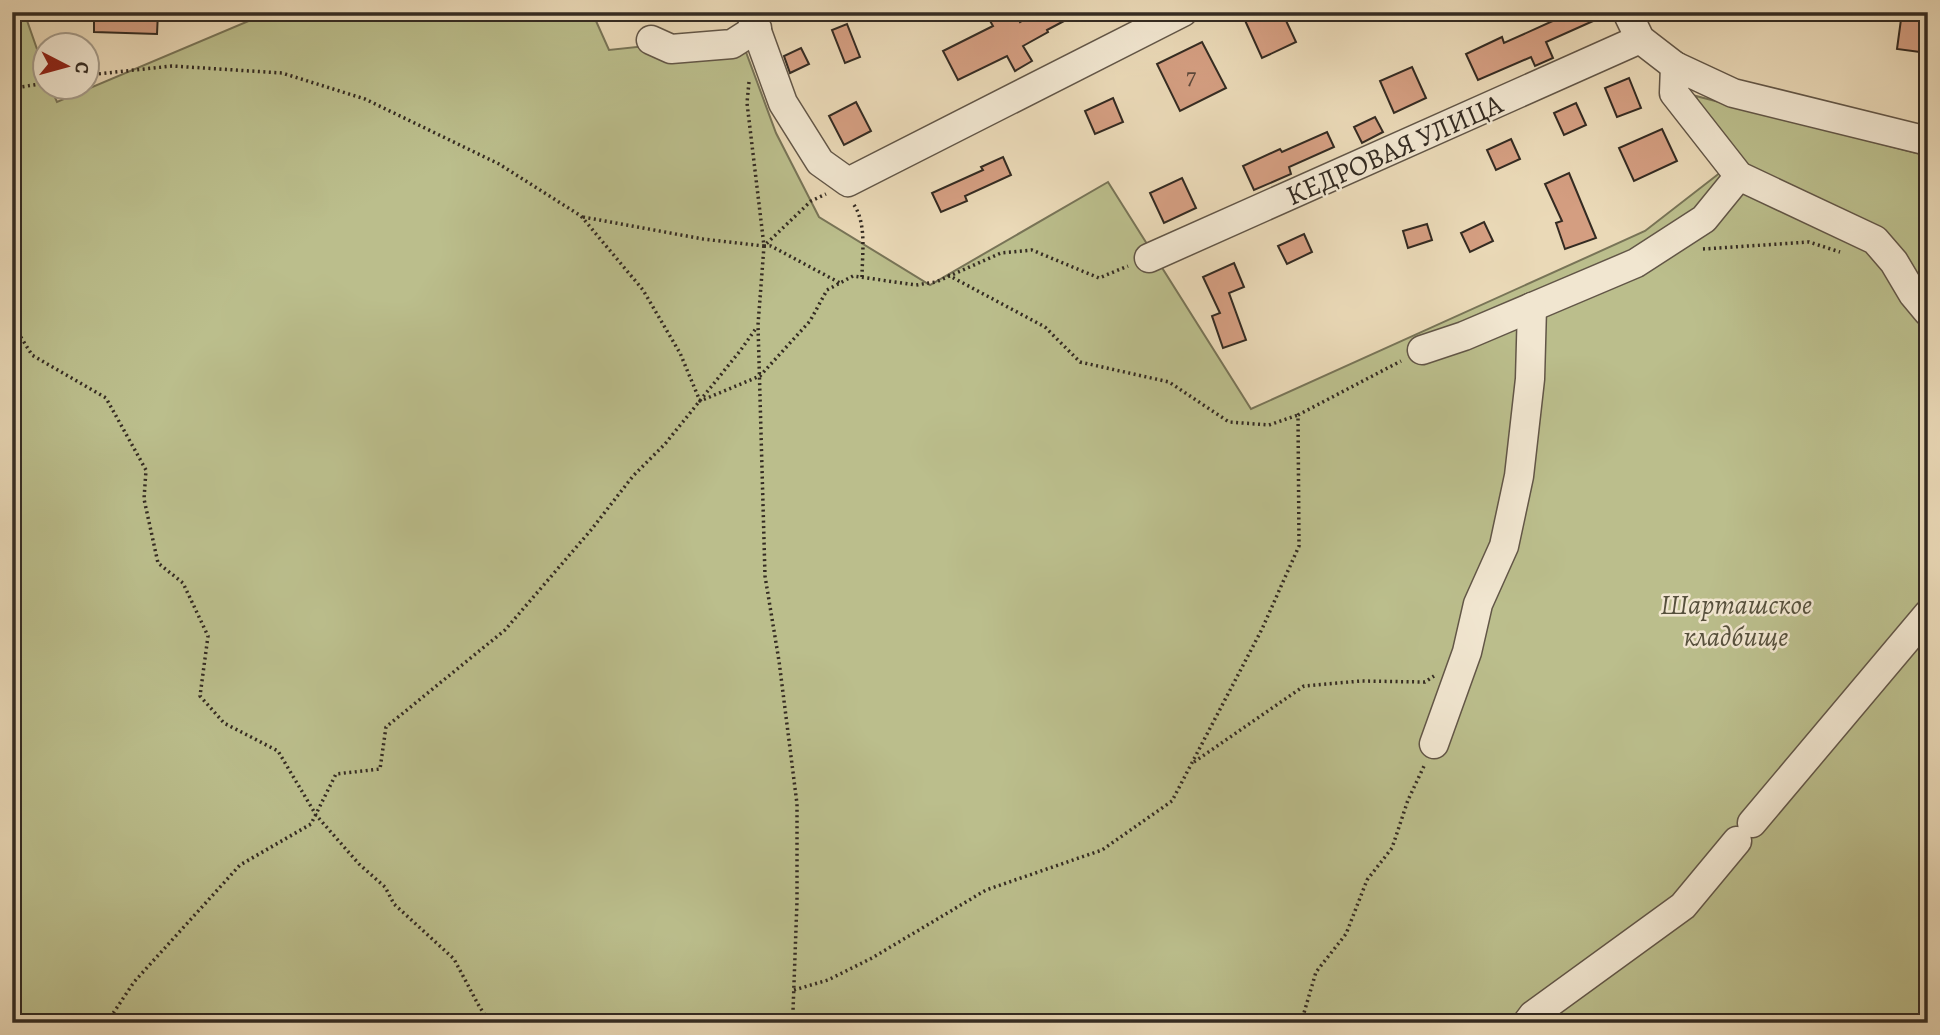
<svg xmlns="http://www.w3.org/2000/svg" width="1940" height="1035" font-family="Alegreya,serif">
	<style>
		.green { fill: #bbbe8c; stroke: #787457; stroke-width: 2 }
		.building { fill: #d49e81; stroke: #342b22; stroke-width: 2 }
		.lines { fill: none; stroke-linecap: round; stroke-linejoin: round }
		.minor-casing { stroke: #625647; stroke-width: 31 }
		.path { stroke: #342b22; stroke-width: 3.5; stroke-dasharray: 2 3.5; stroke-linecap: butt }
		.minor { stroke: #f1e6d0; stroke-width: 28 }
		.labels { text-anchor: middle; stroke-width: 5; stroke-linejoin: round; paint-order: stroke }
		.number-label { font-size: 24px; fill: #5c483a }
		.street-label { font-size: 28px; fill: #342b22; stroke: #f1e6d0 }
		.park-label { font-size: 28px; font-style: italic; fill: #56503c; stroke: #f1e6d0 }
	</style>
	<rect width="100%" height="100%" fill="#ead9b7"/>
	<filter id="stains"><feTurbulence type="fractalNoise" baseFrequency=".00286" numOctaves="4"/><feColorMatrix values="0 0 0 0 .2 0 0 0 0 .09 0 0 0 0 .02 0 0 0 .5 -.17"/></filter>
	<radialGradient id="worn" r=".72"><stop offset=".6" stop-color="#630" stop-opacity="0"/><stop offset="1" stop-color="#630" stop-opacity=".3"/></radialGradient>
	<polygon class="green" points="12,12 24,12 45,72 46,88 51,88 57,102 270,12 592,12 609,50 740,36 776,133 819,217 930,285 1108,182 1251,409 1645,231 1721,172 1696,96 1928,156 1928,1023 12,1023"/>
	<g class="building">
		<polygon points="94,12 158,12 157,34 94,32"/>
		<polygon points="985,12 1015,12 1020,22 1037,12 1081,12 1047,30 1048,32 1023,46 1032,61 1015,71 1007,56 958,80 943,51 993,26"/>
		<polygon points="1253,12 1282,12 1296,42 1262,58 1243,16"/>
		<polygon points="1551,12 1611,13 1546,42 1553,58 1535,66 1531,57 1478,80 1466,54 1502,37 1504,43 1555,20"/>
		<polygon points="1902,12 1928,12 1928,53 1897,49"/>
		<polygon points="847,24 860,57 845,63 832,30"/>
		<polygon points="1202,42 1226,88 1180,111 1157,64"/>
		<polygon points="801,48 809,64 790,73 784,56"/>
		<polygon points="1412,67 1426,98 1394,113 1380,81"/>
		<polygon points="1629,78 1641,108 1617,117 1605,88"/>
		<polygon points="1113,98 1123,122 1095,134 1085,111"/>
		<polygon points="856,102 871,131 844,145 829,116"/>
		<polygon points="1576,103 1586,125 1564,135 1554,113"/>
		<polygon points="1375,117 1383,132 1362,143 1354,127"/>
		<polygon points="1662,129 1677,161 1634,181 1619,148"/>
		<polygon points="1327,132 1334,147 1289,167 1291,174 1254,190 1243,166 1280,149 1282,152"/>
		<polygon points="1511,139 1520,159 1496,170 1487,150"/>
		<polygon points="1003,157 1011,175 965,196 967,201 941,212 932,193 983,170 981,167"/>
		<polygon points="1569,173 1596,238 1565,249 1556,223 1562,221 1545,184"/>
		<polygon points="1182,178 1196,208 1164,223 1150,193"/>
		<polygon points="1484,222 1493,241 1470,252 1461,233"/>
		<polygon points="1427,224 1432,240 1408,248 1403,231"/>
		<polygon points="1304,234 1312,252 1287,264 1278,246"/>
		<polygon points="1234,263 1244,287 1229,293 1246,340 1223,348 1212,316 1220,313 1203,277"/>
	</g>
	<g class="lines">
		<g class="minor-casing">
			<g id="minor">
				<polyline points="750,12 783,103 820,162 848,182 1183,12"/>
				<polyline points="1627,12 1640,39 1675,66 1733,93 1928,141"/>
				<polyline points="651,40 671,49 732,44 757,28"/>
				<polyline points="1675,66 1674,93 1739,176 1875,240 1894,262 1913,294 1928,312"/>
				<polyline points="1149,258 1640,39"/>
				<polyline points="1422,350 1464,336 1636,263 1704,219 1739,176"/>
				<polyline points="1434,744 1467,652 1478,604 1504,546 1519,476 1530,379 1532,307"/>
				<polyline points="1752,823 1928,614"/>
				<polyline points="1527,1023 1533,1015 1683,906 1737,841"/>
			</g>
		</g>
		<g class="path">
			<polyline points="88,75 172,66 282,73 365,99 499,164 581,216 643,290 680,353 700,401 760,376 810,321 827,290 853,276 916,285 936,282 1001,253 1032,250 1099,278 1128,266"/>
			<polyline points="749,82 747,103 764,246 758,325 765,576 779,661 797,804 797,901 793,1011 795,1023"/>
			<polyline points="12,84 21,87 46,83"/>
			<path d="M854 205C867 224 862 255 862 278"/>
			<polyline points="583,217 703,239 764,246 811,201 826,194"/>
			<polyline points="764,246 771,246 840,283"/>
			<polyline points="1703,249 1809,242 1840,252"/>
			<polyline points="948,275 1045,327 1080,362 1169,382 1229,422 1269,425 1298,415"/>
			<polyline points="12,323 32,355 106,398 146,470 144,499 158,563 183,583 208,636 200,696 224,723 278,751 316,815 359,864 385,887 394,904 454,959 479,1006 490,1023"/>
			<polyline points="1194,762 1304,686 1361,681 1425,682 1434,676"/>
			<polyline points="794,990 828,980 872,958 986,890 1102,850 1172,801 1262,629 1299,546 1298,415 1401,361"/>
			<polyline points="100,1023 114,1012 134,982 240,865 311,824 336,774 380,769 386,727 505,630 591,530 633,476 665,444 740,351 757,327"/>
			<polyline points="1301,1023 1316,972 1346,934 1367,880 1392,848 1408,800 1425,764"/>
		</g>
		<use href="#minor" class="minor"/>
	</g>
	<g class="labels">
		<g class="number-label">
			<text x="1191" y="84">7</text>
		</g>
		<g class="street-label">
			<text transform="translate(1394 149) rotate(-24)" y="10">КЕДРОВАЯ УЛИЦА</text>
		</g>
		<g class="park-label">
			<text x="1736" y="614">Шарташское<tspan x="1736" dy="32">кладбище</tspan></text>
		</g>
	</g>
	<rect width="1940" height="1035" fill="none" stroke="#ead9b7" stroke-width="42"/>
	<rect x="14" y="14" width="1912" height="1007" fill="none" stroke="#342b22" stroke-width="3.5"/>
	<rect x="21" y="21" width="1898" height="993" fill="none" stroke="#342b22" stroke-width="2"/>
	<g transform="translate(66 66) rotate(96)"><circle r="33" fill="#f1e6d0" stroke="#a59b8a" stroke-width="2"/>
	<path d="M0-5L12 26L0 18L-12 26Z" fill="#8f2418"/>
	<text y="-10" font-size="19" font-weight="bold" text-anchor="middle" fill="#342b22">С</text>
	</g>
	<rect width="100%" height="100%" filter="url(#stains)"/>
	<rect width="100%" height="100%" fill="url(#worn)"/>
</svg>
